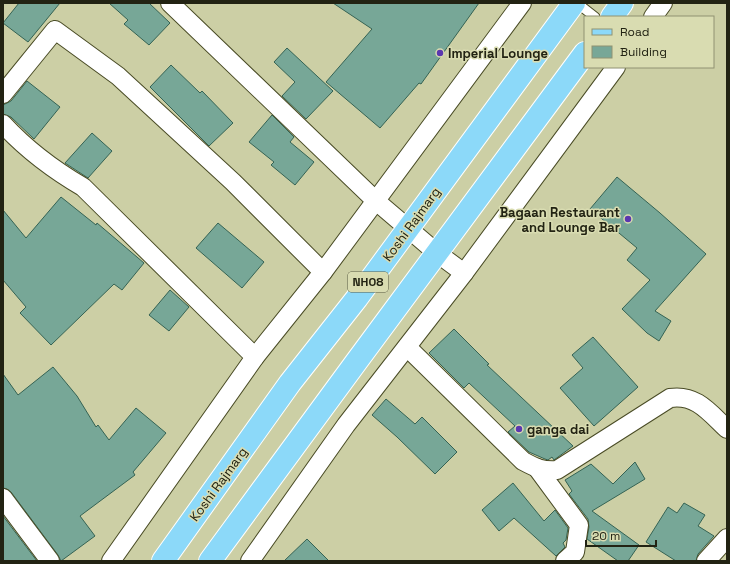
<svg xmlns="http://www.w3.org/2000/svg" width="730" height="564" font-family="'Space Grotesk',sans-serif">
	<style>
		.building { fill: #77a797; stroke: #356354 }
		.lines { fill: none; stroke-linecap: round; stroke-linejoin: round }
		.lane-casing { stroke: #494b25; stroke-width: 11 }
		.street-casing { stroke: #494b25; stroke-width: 20 }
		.primary-casing { stroke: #fff; stroke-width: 24 }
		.lane { stroke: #fff; stroke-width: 9 }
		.street { stroke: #fff; stroke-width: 18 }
		.primary { stroke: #8cd9f9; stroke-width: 22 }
		.poi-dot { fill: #5b37af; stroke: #d9dcb1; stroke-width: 1.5 }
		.labels { text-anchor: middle; stroke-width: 3; stroke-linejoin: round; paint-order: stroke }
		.shield { fill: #d9dcb1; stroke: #595a42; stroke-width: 1 }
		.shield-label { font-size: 12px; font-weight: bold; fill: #222313 }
		.poi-label { font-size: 13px; font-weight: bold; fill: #222313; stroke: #d9dcb1; text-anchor: start }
		.street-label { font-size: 13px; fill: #222313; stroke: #d9dcb1 }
	</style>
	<rect width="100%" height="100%" fill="#cccfa5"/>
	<g class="building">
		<polygon points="19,3 60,3 28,42 3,23"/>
		<polygon points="109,3 149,3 170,23 149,45 124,24 128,20"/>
		<polygon points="333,3 479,3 421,84 419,83 380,128 326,82 372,29"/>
		<polygon points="287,48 333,91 306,119 282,96 295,82 274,62"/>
		<polygon points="171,65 200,93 202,91 233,123 209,146 150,87"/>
		<polygon points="27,81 60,107 34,139 11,117 3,114 3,105 11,101"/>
		<polygon points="272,115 294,137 290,142 314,162 295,185 271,165 274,162 249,142"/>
		<polygon points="92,133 112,151 88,178 65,163"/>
		<polygon points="617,177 660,213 706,254 655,311 671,321 659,341 647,333 622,309 650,280 627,260 637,248 590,209"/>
		<polygon points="61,197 96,225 97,223 144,263 122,290 114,284 51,345 20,313 26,307 3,280 3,210 26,238"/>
		<polygon points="218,223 264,262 242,288 196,248"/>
		<polygon points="170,290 189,307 169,331 149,315"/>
		<polygon points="454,329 489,364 487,365 573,446 554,460 552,457 548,460 545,459 529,452 508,432 515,426 469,383 464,388 429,353"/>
		<polygon points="593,337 638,387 594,426 560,388 583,368 572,355"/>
		<polygon points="53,367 77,396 96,427 98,425 109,440 136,408 166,433 133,472 135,475 80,516 95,536 61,561 58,555 11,492 7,489 3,488 3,374 18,395"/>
		<polygon points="386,399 415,424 422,417 457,452 435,474 397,437 372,415"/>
		<polygon points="635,462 645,479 592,511 639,545 628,561 618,561 587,539 589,527 588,519 569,494 572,491 565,480 591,464 613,484"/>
		<polygon points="513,483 544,521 555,510 568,528 566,540 563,543 565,547 556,556 514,518 499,531 482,510"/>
		<polygon points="684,503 705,515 698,526 714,536 698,554 696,561 676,561 646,542 668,507 677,513"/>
		<polygon points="3,516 37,561 3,561"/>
		<polygon points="307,539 329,561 284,561"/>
	</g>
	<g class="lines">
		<g class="lane-casing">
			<polyline id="lane" points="577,3 595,17"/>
		</g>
		<g class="street-casing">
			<g id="street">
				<polyline points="170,3 376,201 437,253 464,273"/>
				<polyline points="653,17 663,3"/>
				<polyline points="3,94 55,30 118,76 233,182 323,272"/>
				<path d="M3 124C26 149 54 170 83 187L255 357"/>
				<path d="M407 347 523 461C536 468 542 471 557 470L670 398C696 394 709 412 727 429"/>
				<polyline points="537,468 579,525 575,552 565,561"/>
				<polyline points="3,498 50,561"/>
				<polyline points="111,561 255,357 323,272 522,3"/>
				<polyline points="250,561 346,425 464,273 616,67"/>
				<polyline points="706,561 727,538"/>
			</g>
		</g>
		<g class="primary-casing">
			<g id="primary">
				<polyline points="612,17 622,3"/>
				<polyline points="163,561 290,383 357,298 574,3"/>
				<path d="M210 561C334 391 460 222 585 53"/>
			</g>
		</g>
		<use href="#lane" class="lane"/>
		<use href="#street" class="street"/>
		<use href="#primary" class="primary"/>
	</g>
	<g class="poi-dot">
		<circle cx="440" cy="53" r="4"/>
		<circle cx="628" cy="219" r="4"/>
		<circle cx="519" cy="429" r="4"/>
	</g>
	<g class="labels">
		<rect class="shield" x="348" y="272" width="40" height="20" rx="3"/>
		<g class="shield-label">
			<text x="368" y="286">NH08</text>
		</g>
		<g class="poi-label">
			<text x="448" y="58">Imperial Lounge</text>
			<text x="620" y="217" text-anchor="end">Bagaan Restaurant<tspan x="620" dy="15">and Lounge Bar</tspan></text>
			<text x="527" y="434">ganga dai</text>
		</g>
		<g class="street-label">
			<text transform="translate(411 224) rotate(-54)" y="5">Koshi Rajmarg</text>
			<text transform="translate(218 484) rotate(-54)" y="5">Koshi Rajmarg</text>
		</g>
	</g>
	<rect width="730" height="564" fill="none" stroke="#222313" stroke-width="8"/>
	<rect x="584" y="16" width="130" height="52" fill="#d9dcb1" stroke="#909272"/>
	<rect x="592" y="29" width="20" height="6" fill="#8cd9f9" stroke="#909272"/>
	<text x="620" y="36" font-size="12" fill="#222313">Road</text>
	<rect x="592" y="46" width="20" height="12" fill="#77a797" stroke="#909272"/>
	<text x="620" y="56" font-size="12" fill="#222313">Building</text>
	<path d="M586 540v6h70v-6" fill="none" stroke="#222313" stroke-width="2"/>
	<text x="592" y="540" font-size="12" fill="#222313" stroke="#d9dcb1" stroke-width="3" paint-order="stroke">20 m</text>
</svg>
